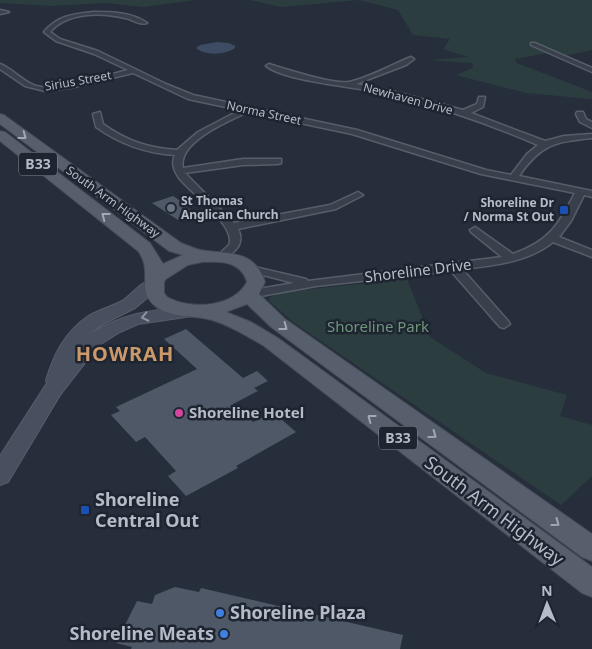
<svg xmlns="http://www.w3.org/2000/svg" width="592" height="649" font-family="'Noto Sans',sans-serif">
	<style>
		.green { fill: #2b3d3f }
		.water { fill: #3d4b63 }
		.building { fill: #4e5867 }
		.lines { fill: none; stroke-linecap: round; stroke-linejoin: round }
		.minor-casing { stroke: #575e6a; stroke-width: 3 }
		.secondary-casing { stroke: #575e6a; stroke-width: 2 }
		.primary-casing { stroke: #424955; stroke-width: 2 }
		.minor { fill: #39404c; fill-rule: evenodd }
		.secondary { fill: #484f5e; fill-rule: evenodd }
		.primary { fill: #585f6c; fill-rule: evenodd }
		.oneway { stroke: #a2a9b5 }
		.oneway2 { stroke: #8f95a2 }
		.worship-dot { fill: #6b7280; stroke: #1e2531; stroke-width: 2 }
		.transit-dot { fill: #1a4fb4; stroke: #1e2531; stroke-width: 2 }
		.hotel-dot { fill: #d1479c; stroke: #1e2531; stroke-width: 2 }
		.shop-dot { fill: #3f7fe0; stroke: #1e2531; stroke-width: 2 }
		.labels { text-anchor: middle; stroke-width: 5; stroke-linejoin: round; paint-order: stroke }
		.far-street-label { font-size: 12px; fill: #b5bbc7; stroke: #1e2531 }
		.far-poi-label { font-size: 12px; font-weight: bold; fill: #b5bbc7; stroke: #1e2531; text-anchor: start }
		.shield { fill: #1e2531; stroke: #888e9a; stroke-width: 1 }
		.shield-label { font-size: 14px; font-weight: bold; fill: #b5bbc7 }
		.street-label { font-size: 15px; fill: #b5bbc7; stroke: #1e2531 }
		.park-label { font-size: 15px; fill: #6e9679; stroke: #1e2531 }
		.poi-label { font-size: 15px; font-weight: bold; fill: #b5bbc7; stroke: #1e2531; text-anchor: start }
		.near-poi-label { font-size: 18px; font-weight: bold; fill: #b5bbc7; stroke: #1e2531; text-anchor: start }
		.near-street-label { font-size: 18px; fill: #b5bbc7; stroke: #1e2531 }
		.district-label { font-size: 20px; font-weight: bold; letter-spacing: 1px; fill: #cc996b; stroke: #1e2531 }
	</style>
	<rect width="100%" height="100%" fill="#262e3b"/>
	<g class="green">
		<polygon points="0,0 196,0 144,7 106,3 51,6 0,3"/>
		<polygon points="249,0 592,0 592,50 564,56 548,53 515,59 517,63 592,92 592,99 526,93 456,75 473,68 472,63 429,60 468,57 443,49 450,39 413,35 398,10 359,0 281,7"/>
		<polygon points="407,279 430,337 486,373 567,395 560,416 592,425 592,476 561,505 293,322 269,301 270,297 283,292"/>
	</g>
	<path class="water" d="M217 42 229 43 235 46V48C225 55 205 56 196 48L200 45Z"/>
	<g class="building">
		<polygon points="173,196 185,204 183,205 196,213 178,220 152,203"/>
		<polygon points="186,329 243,378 257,371 268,381 254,388 258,391 233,404 253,422 273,412 296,432 236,466 238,468 186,496 168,476 176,471 145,437 136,442 111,415 120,411 116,407 197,369 164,339"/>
		<polygon points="175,587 199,592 201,588 403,635 400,649 131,649 132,647 116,643 137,601 152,604 155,595"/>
	</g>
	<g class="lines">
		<g class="minor-casing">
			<g id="minor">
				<polygon points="0,10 9,12 0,14"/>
				<path d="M93 12C111 12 132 12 147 23 141 26 132 19 125 18 101 12 67 12 50 32L60 39 98 51 166 84 193 95 357 130 486 170 511 175 527 154 538 145C489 124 440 107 389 94 359 87 287 82 266 66L269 64C285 69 335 85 349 82 371 77 391 65 411 57L414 59 406 65 356 84 388 90 463 110 477 104 479 97H485L483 107 471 113 545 141 564 136 592 134V138C555 142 541 144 519 176L592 191V197L584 195 571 221 559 237 592 250V257L553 242C528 262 493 266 462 269L508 321 510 324 504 328 500 327 451 271 316 286 250 298 246 297 244 294 246 291 294 283 247 271 245 269 251 266 306 279 308 281 502 257 471 232 470 230 475 227 513 254C549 241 558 226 575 193L481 174 352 134 248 112C229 121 177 142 183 168L243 159H281V163L278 164 243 165 185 173 234 223 330 205 358 192 363 195 336 209 238 229C245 244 236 250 225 259H217L216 257 229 245C237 226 191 193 179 178 174 170 171 164 175 155 145 153 120 144 96 127L93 114 100 112 103 124C126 141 149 148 177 150L198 132 240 110 188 99 133 73 70 88 45 91 25 86 0 69V64C13 69 23 82 36 86 61 92 103 76 128 70L94 54 56 41 44 32C57 16 73 14 93 12Z"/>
				<polygon points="531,43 535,43 592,68 592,72 531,45"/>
				<polygon points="577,112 583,112 586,119 592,122 592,128 580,122 576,114"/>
			</g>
		</g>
		<g class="secondary-casing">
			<path id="secondary" d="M153 279 159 280 162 284 159 288 135 308 101 325 90 334C127 311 152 311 193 306L199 307 202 311 199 315 138 324 120 332 99 345 60 395 8 482 0 485V456L47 383 46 380C54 355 64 333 87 317 98 310 111 307 122 301 133 294 140 282 153 279Z"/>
		</g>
		<g class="primary-casing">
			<path id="primary" d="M0 114 4 115 181 243C189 246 199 251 208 251 234 254 255 252 265 282L259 294 285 319 592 534V561L582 557 271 327 247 304 226 312 251 322 278 338 592 567V597L582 593 264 346C247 336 231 326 212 320 194 315 167 318 153 304 137 289 153 270 138 251L0 141V131L5 132 150 243 163 264 183 255 169 251 0 124ZM202 262C221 261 241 261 247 282 233 308 190 310 167 297L164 293V282L166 279 188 265Z"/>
		</g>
		<use href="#minor" class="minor"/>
		<use href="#secondary" class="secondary"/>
		<use href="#primary" class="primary"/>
	</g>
	<defs><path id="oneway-chevron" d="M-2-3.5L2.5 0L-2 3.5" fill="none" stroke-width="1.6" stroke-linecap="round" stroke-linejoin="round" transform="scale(1.25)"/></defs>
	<g class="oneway">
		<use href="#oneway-chevron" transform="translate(23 136) rotate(37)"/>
		<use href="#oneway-chevron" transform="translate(105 216) rotate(-142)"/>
		<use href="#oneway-chevron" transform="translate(284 327) rotate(37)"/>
		<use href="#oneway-chevron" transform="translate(371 418) rotate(-143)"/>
		<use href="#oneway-chevron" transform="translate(433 435) rotate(36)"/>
		<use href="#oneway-chevron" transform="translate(556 523) rotate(36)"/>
	</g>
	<use class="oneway2" href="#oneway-chevron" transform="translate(145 317) rotate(168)"/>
	<circle class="worship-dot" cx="171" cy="208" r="5"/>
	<g class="transit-dot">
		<rect x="559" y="205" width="10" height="10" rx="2.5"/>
		<rect x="80" y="505" width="10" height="10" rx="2.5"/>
	</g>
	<circle class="hotel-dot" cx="179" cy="413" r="5"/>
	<g class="shop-dot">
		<circle cx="220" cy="613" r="5"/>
		<circle cx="224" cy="634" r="5"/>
	</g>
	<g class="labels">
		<g class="far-street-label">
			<text transform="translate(78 81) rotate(-10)" y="4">Sirius Street</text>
			<text transform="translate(408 99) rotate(15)" y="4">Newhaven Drive</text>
			<text transform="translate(264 113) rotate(12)" y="4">Norma Street</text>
			<text transform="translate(113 202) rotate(36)" y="4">South Arm Highway</text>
		</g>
		<g class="far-poi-label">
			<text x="181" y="205">St Thomas<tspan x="181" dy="14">Anglican Church</tspan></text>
			<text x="554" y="207" text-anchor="end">Shoreline Dr<tspan x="554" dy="14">/ Norma St Out</tspan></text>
		</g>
		<g class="shield">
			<rect x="19" y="152.5" width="38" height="23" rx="4"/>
			<rect x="379" y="426.5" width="38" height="23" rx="4"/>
		</g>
		<g class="shield-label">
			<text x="38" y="169">B33</text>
			<text x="398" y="443">B33</text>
		</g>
		<g class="street-label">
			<text transform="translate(418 271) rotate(-7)" y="5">Shoreline Drive</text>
		</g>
		<g class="park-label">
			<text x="378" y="332">Shoreline Park</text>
		</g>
		<g class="poi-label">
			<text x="189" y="418">Shoreline Hotel</text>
		</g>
		<g class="near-poi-label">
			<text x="95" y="506">Shoreline<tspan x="95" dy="21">Central Out</tspan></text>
			<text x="230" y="619">Shoreline Plaza</text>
			<text x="214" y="640" text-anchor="end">Shoreline Meats</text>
		</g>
		<g class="near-street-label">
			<text transform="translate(494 511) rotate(37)" y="6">South Arm Highway</text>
		</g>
		<g class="district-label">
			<text x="125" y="361">HOWRAH</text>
		</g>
	</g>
	<g transform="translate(547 604) rotate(359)" stroke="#1e2531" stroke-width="4" paint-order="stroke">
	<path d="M0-4L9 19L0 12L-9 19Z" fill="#b5bbc7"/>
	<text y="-8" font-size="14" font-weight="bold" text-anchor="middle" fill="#b5bbc7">N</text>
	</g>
</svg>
